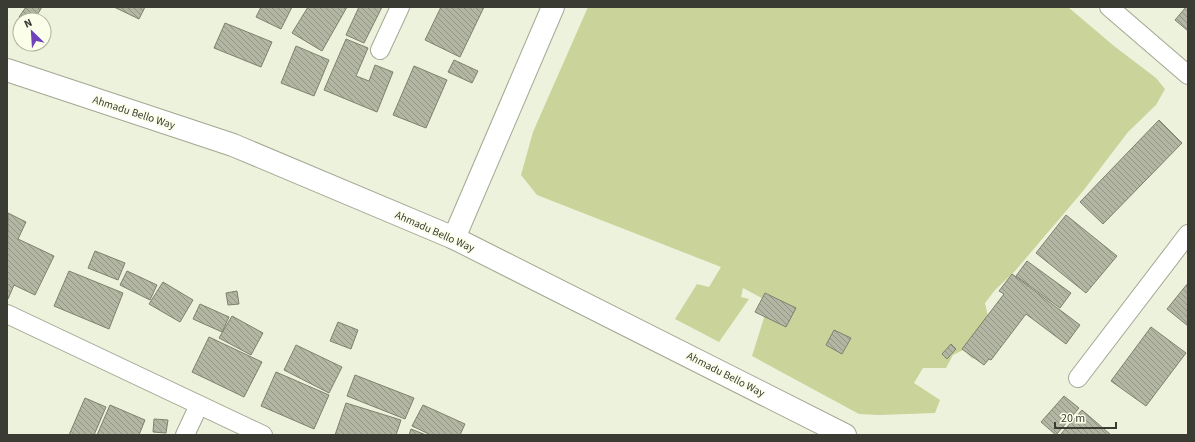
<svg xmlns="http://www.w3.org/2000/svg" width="1195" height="442" font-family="'Source Sans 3',sans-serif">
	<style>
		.green { fill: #c9d39a }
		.building { fill: url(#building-back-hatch); stroke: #7d816e }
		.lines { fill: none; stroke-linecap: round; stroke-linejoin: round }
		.street-casing { stroke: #a3a793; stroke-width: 20 }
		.secondary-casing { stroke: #a3a793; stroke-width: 24 }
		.street { stroke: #fff; stroke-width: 18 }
		.secondary { stroke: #fff; stroke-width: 22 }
		.labels { text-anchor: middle; stroke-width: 3.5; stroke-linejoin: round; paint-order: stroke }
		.street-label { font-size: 11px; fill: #3a3c34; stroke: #fbffea }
	</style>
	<defs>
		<pattern id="building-back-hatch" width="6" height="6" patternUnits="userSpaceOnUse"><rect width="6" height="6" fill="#b2b6a2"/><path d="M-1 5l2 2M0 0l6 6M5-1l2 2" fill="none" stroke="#929585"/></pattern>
	</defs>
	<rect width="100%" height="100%" fill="#edf2dc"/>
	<polygon class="green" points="588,7 1068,7 1114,46 1156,78 1165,89 1156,105 1128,132 1083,191 1015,271 995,290 985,303 989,320 979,352 973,359 963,350 953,355 946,368 923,368 914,383 940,400 935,413 879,415 859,414 752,356 769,302 743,288 741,297 749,299 719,342 675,319 697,284 709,287 721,267 537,195 521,175 533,132"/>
	<g class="building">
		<polygon points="26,7 42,7 34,20 24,20 19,17"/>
		<polygon points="114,7 145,7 139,19"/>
		<polygon points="261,7 292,7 281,29 256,17"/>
		<polygon points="308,7 347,7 322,51 292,33"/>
		<polygon points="359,7 382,7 364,43 346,35"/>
		<polygon points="441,7 484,7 460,57 425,40"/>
		<polygon points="1186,7 1188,7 1188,31 1175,20"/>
		<polygon points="225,23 272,42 261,67 214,48"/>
		<polygon points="346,39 368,48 356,76 369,81 375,65 393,72 377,112 324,90"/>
		<polygon points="296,46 329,60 314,96 281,83"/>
		<polygon points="454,60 478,71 472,83 448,72"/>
		<polygon points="414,66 447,80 426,128 393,115"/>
		<polygon points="1159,120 1182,143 1103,224 1080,202"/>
		<polygon points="8,213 26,222 18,239 54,256 35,295 14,285 8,299 7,299"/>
		<polygon points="1066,215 1117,256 1086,293 1036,253"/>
		<polygon points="95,251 125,263 118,280 88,268"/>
		<polygon points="1027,261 1071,293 1060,308 1016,276"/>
		<polygon points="69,271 123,293 109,329 54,306"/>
		<polygon points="127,271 157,285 150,300 120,285"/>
		<polygon points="1012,274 1080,325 1066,344 1026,314 991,360 989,359 984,365 962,349 1004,294 999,291"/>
		<polygon points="163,282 193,300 180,322 149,304"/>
		<polygon points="1188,283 1188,326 1167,309"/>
		<polygon points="237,291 239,304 228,305 226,293"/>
		<polygon points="765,293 796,308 786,327 755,312"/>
		<polygon points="200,304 229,317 222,332 193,319"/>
		<polygon points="232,316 263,333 251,355 219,338"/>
		<polygon points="338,322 358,330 351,349 330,341"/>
		<polygon points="1151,327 1186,353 1146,406 1111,381"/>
		<polygon points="834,330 851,338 842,354 826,345"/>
		<polygon points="209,337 262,362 244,397 192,372"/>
		<polygon points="951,344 956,349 947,359 942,354"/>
		<polygon points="296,345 342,367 329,393 284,370"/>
		<polygon points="276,372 329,395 314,429 261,406"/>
		<polygon points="355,375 414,398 405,419 347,396"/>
		<polygon points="1064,396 1079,408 1056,435 1041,422"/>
		<polygon points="85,398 106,407 94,435 69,435"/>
		<polygon points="346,403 401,420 396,435 335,435"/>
		<polygon points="110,405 145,420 139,435 97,435"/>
		<polygon points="423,405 465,424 460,435 431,435 412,426"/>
		<polygon points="1082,410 1111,435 1060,435"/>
		<polygon points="154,419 168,420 166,433 153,432"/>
		<polygon points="411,429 426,435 409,435"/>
	</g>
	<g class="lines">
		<g class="street-casing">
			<g id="street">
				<polyline points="1109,7 1188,75"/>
				<polyline points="380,50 400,7"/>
				<polyline points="7,314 263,435"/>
				<polyline points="1078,378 1188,234"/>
				<polyline points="185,435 199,405"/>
			</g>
		</g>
		<g class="secondary-casing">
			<g id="secondary">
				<polyline points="7,70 233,145 454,238 845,435"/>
				<polyline points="454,238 553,7"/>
			</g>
		</g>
		<use href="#street" class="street"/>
		<use href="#secondary" class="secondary"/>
	</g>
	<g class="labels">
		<g class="street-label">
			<text transform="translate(134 112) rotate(18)" y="4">Ahmadu Bello Way</text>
			<text transform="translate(435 231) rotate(24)" y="4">Ahmadu Bello Way</text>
			<text transform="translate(726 374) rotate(27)" y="4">Ahmadu Bello Way</text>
		</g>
	</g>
	<rect width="1195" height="442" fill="none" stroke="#3a3c34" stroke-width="16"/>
	<g transform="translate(32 32) rotate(335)"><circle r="19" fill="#fbffea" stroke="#aeb1a1"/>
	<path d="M0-3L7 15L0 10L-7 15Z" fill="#6e42ba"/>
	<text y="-6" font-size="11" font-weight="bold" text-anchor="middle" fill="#3a3c34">N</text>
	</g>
	<path d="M1055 422v6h61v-6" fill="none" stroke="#3a3c34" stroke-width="2"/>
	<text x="1061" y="422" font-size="12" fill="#3a3c34" stroke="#fbffea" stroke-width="3" paint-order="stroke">20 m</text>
</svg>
